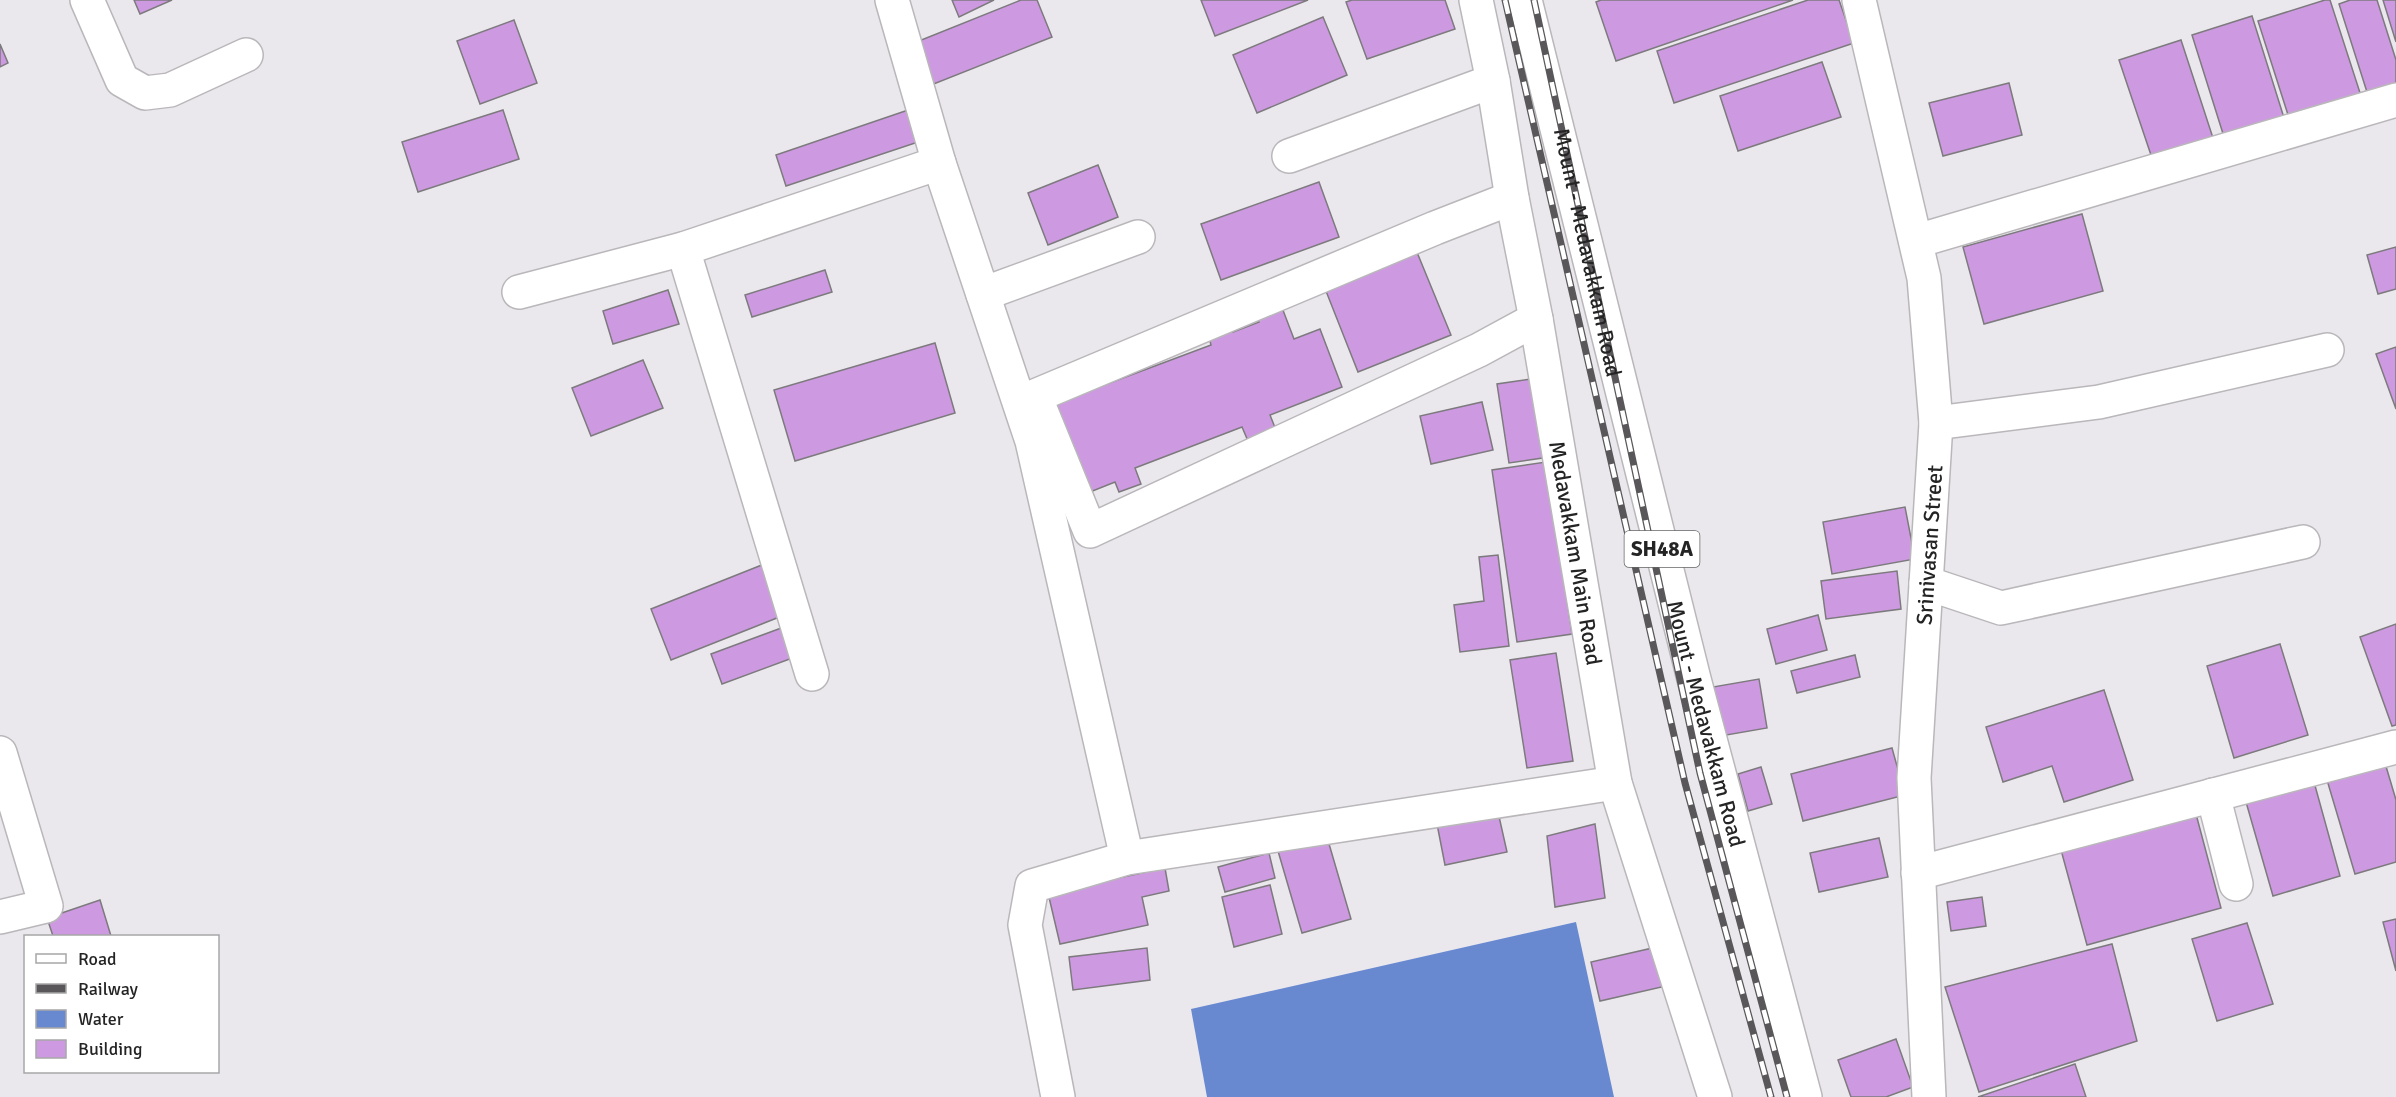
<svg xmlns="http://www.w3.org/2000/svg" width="2396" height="1097" font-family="Signika,sans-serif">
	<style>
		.water { fill: #6889d0 }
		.building { fill: #cd9ae2; stroke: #7d7a7e; stroke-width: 1.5 }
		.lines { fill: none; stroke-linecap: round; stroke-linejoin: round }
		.minor-casing { stroke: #bab7bb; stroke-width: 36 }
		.major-casing { stroke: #bab7bb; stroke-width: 36 }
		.minor { stroke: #fff; stroke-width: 33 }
		.major { stroke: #fff; stroke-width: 33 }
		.rail-casing { stroke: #595759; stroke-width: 7 }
		.rail { stroke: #fff; stroke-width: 4.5; stroke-dasharray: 14; stroke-linecap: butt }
		.labels { text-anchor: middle; stroke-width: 6; stroke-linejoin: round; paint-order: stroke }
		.shield { fill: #fff; stroke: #666; stroke-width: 1.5 }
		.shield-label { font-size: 21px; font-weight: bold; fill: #252425 }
		.street-label { font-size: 22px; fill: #252425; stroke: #fff }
	</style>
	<rect width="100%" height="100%" fill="#ebe8ed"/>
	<polygon class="water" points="1576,922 1614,1097 1207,1097 1191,1009"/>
	<g class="building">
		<polygon points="134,0 172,0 140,14"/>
		<polygon points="952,0 994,0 959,17"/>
		<polygon points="1021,0 1037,0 1052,37 926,87 909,45"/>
		<polygon points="1201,0 1308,0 1215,36"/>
		<polygon points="1352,0 1445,0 1455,29 1367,59 1346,2"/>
		<polygon points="1601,0 1793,0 1616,61 1596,2"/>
		<polygon points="1808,0 1839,0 1854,43 1674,103 1657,51"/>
		<polygon points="2325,0 2330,0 2362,99 2290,121 2258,21"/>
		<polygon points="2350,0 2377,0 2396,60 2396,83 2367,92 2339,4"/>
		<polygon points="2383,0 2396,0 2396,42"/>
		<polygon points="2252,16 2285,121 2225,140 2192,35"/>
		<polygon points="1323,17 1347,75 1257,113 1233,55"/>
		<polygon points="514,20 537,83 480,104 457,41"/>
		<polygon points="2181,40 2213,138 2152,158 2119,60"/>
		<polygon points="0,44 8,63 0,67"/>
		<polygon points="1822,62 1841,117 1738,151 1720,96"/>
		<polygon points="2009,83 2022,135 1943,156 1929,103"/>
		<polygon points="917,107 927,139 786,186 776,155"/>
		<polygon points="503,110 519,159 418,192 402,142"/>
		<polygon points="1098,165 1118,217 1048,245 1028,193"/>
		<polygon points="1319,182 1339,237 1221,280 1201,224"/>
		<polygon points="2082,214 2103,291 1984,324 1963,247"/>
		<polygon points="1414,245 1451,335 1358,372 1322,281"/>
		<polygon points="2396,247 2396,289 2378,294 2367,255"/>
		<polygon points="825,270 832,292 752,317 745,295"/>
		<polygon points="668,290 679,324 613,344 603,311"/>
		<polygon points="1281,305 1294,339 1320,329 1342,387 1270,415 1276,430 1248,441 1242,427 1135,468 1141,484 1119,492 1115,482 1090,492 1056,403 1211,345 1208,333 1230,325 1233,332 1259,322 1257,315"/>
		<polygon points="935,343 955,413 795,461 774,390"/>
		<polygon points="2396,347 2396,409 2376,354"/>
		<polygon points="643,360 663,408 591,436 572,388"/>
		<polygon points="1537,378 1549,457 1509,463 1497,384"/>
		<polygon points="1482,402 1493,450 1431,464 1420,416"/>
		<polygon points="1546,462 1572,634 1517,642 1492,470"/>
		<polygon points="1905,507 1915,559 1832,574 1823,522"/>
		<polygon points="1498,555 1509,646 1460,652 1454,605 1484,601 1479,557"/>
		<polygon points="772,561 792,612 671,660 651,609"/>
		<polygon points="1897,571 1901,609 1826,619 1821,581"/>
		<polygon points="1818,615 1827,650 1776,664 1767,629"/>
		<polygon points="2396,624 2396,725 2392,726 2360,637"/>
		<polygon points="784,627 795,657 722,684 711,654"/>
		<polygon points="2280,644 2308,735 2234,758 2207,666"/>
		<polygon points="1556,653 1573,761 1527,768 1510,660"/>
		<polygon points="1855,655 1860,677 1797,693 1791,671"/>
		<polygon points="1759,679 1767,728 1715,737 1707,688"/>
		<polygon points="2104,690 2133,780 2064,802 2052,766 2003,782 1986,727"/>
		<polygon points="1892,748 1905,795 1803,821 1791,774"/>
		<polygon points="2385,763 2396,800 2396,862 2355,874 2327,780"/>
		<polygon points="1761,767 1772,804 1748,811 1738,774"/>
		<polygon points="2314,782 2340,876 2273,896 2246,802"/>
		<polygon points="1498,812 1507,852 1445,865 1437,824"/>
		<polygon points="2196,814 2221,908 2087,945 2061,850"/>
		<polygon points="1595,824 1605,898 1555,907 1547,836"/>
		<polygon points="1327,837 1351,919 1302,933 1278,851"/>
		<polygon points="1879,838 1888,877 1819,892 1810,853"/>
		<polygon points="1269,853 1275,878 1225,892 1218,867"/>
		<polygon points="1165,868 1169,891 1142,897 1148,925 1060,944 1048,893"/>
		<polygon points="1270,885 1282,934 1234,947 1222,897"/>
		<polygon points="1982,897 1986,926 1951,931 1947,902"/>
		<polygon points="100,900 111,936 53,936 47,918"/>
		<polygon points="2396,919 2396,971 2383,922"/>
		<polygon points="2247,923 2273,1004 2217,1021 2192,939"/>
		<polygon points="2112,944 2137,1041 1979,1092 1945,987"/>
		<polygon points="1657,947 1666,986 1600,1001 1591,962"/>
		<polygon points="1147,948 1150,980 1073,990 1069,957"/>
		<polygon points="1896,1039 1913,1087 1886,1097 1851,1097 1838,1060"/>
		<polygon points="2075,1064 2086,1097 1978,1097"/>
	</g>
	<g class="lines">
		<g class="minor-casing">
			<g id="minor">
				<polyline points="87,0 122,80 145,93 170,90 246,55"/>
				<polyline points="892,0 939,163 1032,441 1127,858"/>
				<polyline points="1859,0 1924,278 1936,423 1914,778 1929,1097"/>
				<polyline points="1289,156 1493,81"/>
				<polyline points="1512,198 1435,228 1035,396 1090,531 1479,350 1536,319"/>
				<polyline points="1917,241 2396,100"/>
				<polyline points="683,249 812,674"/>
				<polyline points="519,292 683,249 939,163"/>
				<polyline points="983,294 1138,237"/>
				<polyline points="1936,423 2099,402 2327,350"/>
				<polyline points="1926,583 2001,608 2303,542"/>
				<polyline points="0,753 46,906 0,917"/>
				<polyline points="2213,795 2236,884"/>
				<polyline points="1918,873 2396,747"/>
				<polyline points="1058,1097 1025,925 1032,886 1127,858 1615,783"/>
			</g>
		</g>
		<g class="major-casing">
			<g id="major">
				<path id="s1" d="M1476 0 1493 81 1512 198 1536 319 1615 783 1715 1097"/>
				<path id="s2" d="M1525 0 1694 679 1805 1097"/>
			</g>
		</g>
		<use href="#minor" class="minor"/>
		<use href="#major" class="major"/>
		<g class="rail-casing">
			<g id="rail">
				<polyline points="1505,0 1685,783 1771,1097"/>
				<path id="s3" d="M1534 0 1700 773 1787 1097"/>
			</g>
		</g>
		<use href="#rail" class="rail"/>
	</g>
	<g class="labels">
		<rect class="shield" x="1624.5" y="531" width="75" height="36" rx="4.5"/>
		<g class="shield-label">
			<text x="1662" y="556">SH48A</text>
		</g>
		<g class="street-label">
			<text dy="8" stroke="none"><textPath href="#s3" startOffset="258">Mount - Medavakkam Road</textPath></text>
			<text transform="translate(1929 545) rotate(-86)" y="8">Srinivasan Street</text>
			<text dy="8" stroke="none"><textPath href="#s1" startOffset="562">Medavakkam Main Road</textPath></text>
			<text dy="8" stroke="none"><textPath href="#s2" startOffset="746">Mount - Medavakkam Road</textPath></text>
		</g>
	</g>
	<rect x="24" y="935" width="195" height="138" fill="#ffffff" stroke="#a8a7a8" stroke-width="1.5"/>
	<rect x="36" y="954" width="30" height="9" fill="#ffffff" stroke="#a8a7a8" stroke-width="1.5"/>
	<text x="78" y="965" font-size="18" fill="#252425">Road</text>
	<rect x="36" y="984" width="30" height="9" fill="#595759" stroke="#a8a7a8" stroke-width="1.5"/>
	<text x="78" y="995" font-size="18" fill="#252425">Railway</text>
	<rect x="36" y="1010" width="30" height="18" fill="#6889d0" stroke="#a8a7a8" stroke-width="1.5"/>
	<text x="78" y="1025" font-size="18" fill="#252425">Water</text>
	<rect x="36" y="1040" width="30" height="18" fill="#cd9ae2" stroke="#a8a7a8" stroke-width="1.5"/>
	<text x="78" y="1055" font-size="18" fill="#252425">Building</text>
</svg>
